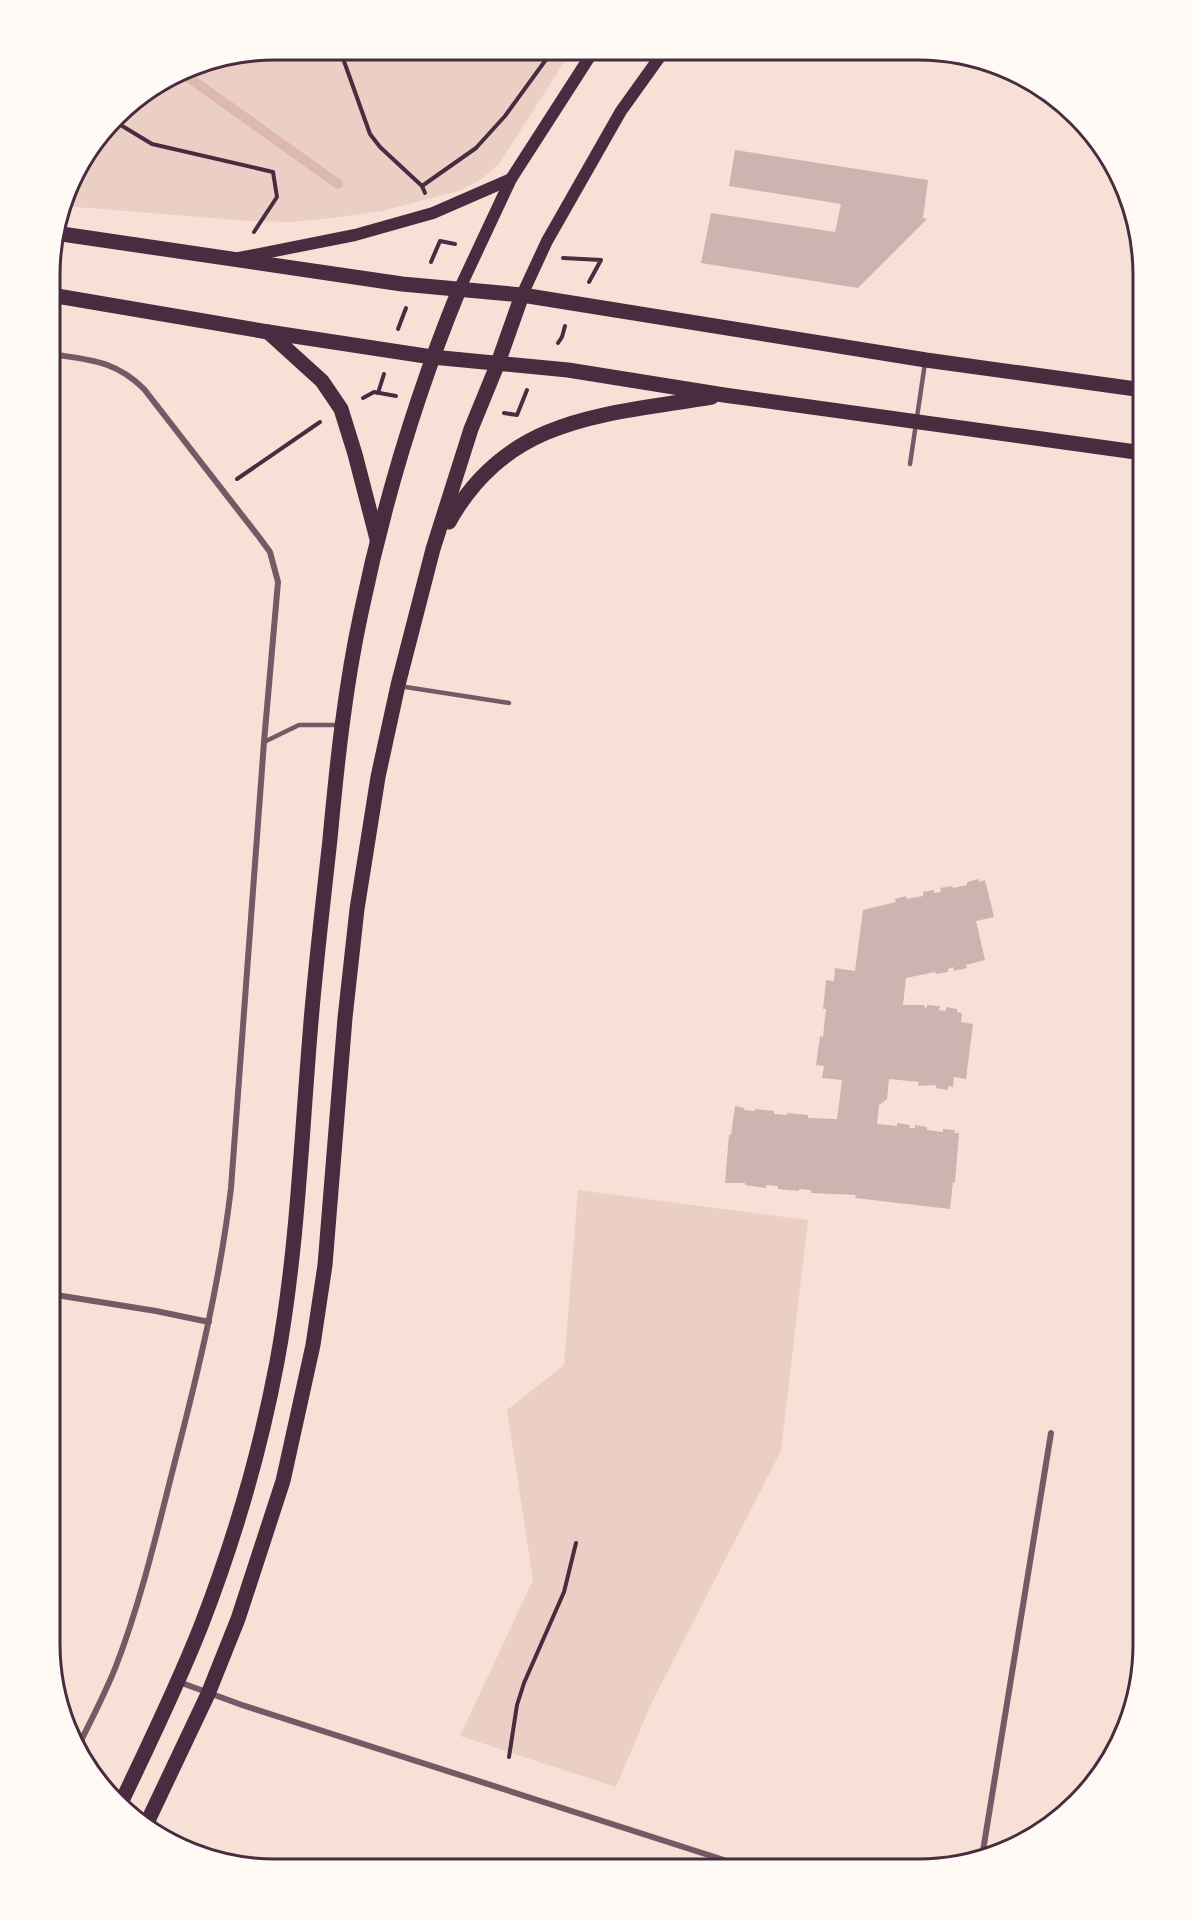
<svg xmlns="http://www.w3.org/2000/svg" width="1193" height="1919" font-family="Barlow,sans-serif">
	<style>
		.green { fill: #ebcfc5 }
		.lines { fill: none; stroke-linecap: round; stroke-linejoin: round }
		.stream { stroke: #dcb8b0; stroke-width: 10 }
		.building { fill: #ccb4b1 }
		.path { stroke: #4a2c40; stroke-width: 4 }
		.service { stroke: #755966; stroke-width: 4.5 }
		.minor { stroke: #755966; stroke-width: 6 }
		.secondary { stroke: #4a2c40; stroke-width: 12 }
		.primary { stroke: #4a2c40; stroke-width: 15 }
		.rim { fill: none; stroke: #4a2c40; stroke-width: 3 }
	</style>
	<rect width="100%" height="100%" fill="#f7e1d7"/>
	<g class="green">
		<polygon points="275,50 572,50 499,164 483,178 462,190 382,211 333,218 292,222 249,221 63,206 73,175 126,106 189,67"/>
		<polygon points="578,1190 808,1220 781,1451 651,1704 616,1787 460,1736 533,1580 507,1410 564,1365"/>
	</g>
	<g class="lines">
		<polyline class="stream" points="181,72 338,184"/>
	</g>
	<g class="building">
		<polygon points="735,150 928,180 923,218 927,219 858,288 701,263 711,213 835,232 841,204 729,186"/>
		<polygon points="979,879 979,882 985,880 994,917 976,921 985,960 966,965 967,968 954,971 953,967 948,969 948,972 936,974 935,972 906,978 903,1005 924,1005 924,1007 927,1008 927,1005 940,1006 939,1010 946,1011 946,1007 957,1009 957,1012 962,1013 961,1022 973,1024 966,1079 954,1077 953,1087 948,1086 948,1090 936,1088 936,1085 918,1086 919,1082 889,1079 887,1099 879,1105 877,1124 897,1126 897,1123 910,1125 909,1128 915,1128 915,1125 927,1127 927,1130 943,1132 943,1129 955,1130 954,1133 959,1133 955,1183 953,1182 950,1209 855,1198 856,1195 811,1193 811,1190 799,1189 799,1191 778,1189 778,1186 766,1185 766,1188 745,1185 745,1183 725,1183 729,1135 731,1135 735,1106 744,1108 744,1110 755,1111 755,1109 774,1111 774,1114 787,1115 787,1113 808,1115 808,1118 837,1119 842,1080 822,1078 824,1066 816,1065 820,1036 823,1037 826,1009 823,1009 826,980 834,981 835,968 855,971 863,910 896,902 895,899 906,896 907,899 923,896 923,892 934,890 934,893 941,892 940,888 952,886 953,888 967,885 967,882"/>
	</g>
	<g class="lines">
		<g class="path">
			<polyline points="340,50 370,134 380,147 422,186 425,193"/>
			<polyline points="114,121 152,144 273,172 277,197 254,232"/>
			<polyline points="422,186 476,148 505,116 553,50"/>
			<polyline points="563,258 601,260 589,282"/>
			<polyline points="431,262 440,241 455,244"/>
			<polyline points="398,329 406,308"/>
			<polyline points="558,343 562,337 565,326"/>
			<polyline points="378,393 384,374"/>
			<polyline points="363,398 374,392 396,396"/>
			<polyline points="504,413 517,415 527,390"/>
			<polyline points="237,479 320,422"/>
			<polyline points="509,1757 517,1705 524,1683 564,1592 576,1543"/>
		</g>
		<g class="service">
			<polyline points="910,464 925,363"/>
			<polyline points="399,686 509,703"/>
			<polyline points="264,742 299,725 338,725"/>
		</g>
		<g class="minor">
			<path d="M51 354C89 360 115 360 144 389L259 537 270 552 278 582 264 742 231 1188C220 1281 198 1373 174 1465 157 1532 141 1601 116 1666 105 1694 90 1722 77 1749"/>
			<polyline points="50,1294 156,1311 209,1322"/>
			<polyline points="179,1682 242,1705 752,1869"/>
			<polyline points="982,1857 1051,1433"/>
		</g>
		<g class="secondary">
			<polyline points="239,258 355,235 433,213 511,179"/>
			<polyline points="459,290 511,179 594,50"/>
			<polyline points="522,295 547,241 621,111 664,51"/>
		</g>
		<g class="primary">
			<polyline points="55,233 402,284 522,295 926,360 1143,390"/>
			<polyline points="51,295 268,332 432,357 568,370 724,395 1143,453"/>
			<polyline points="268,332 322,381 341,409 355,454 377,539"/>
			<path d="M449 522C508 416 604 415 712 397"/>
			<path d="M120 1805C148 1746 177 1687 201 1626 234 1541 260 1452 277 1362 297 1254 301 1144 310 1034 315 969 323 904 330 839 337 763 345 687 361 613 384 502 416 395 459 290"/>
			<polyline points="145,1827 208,1694 238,1619 283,1481 313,1345 325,1265 345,1018 357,909 378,777 398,685 433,549 471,429 498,363 522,295"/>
		</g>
	</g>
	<path d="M0 0H1193V1919H0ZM275 60H918A215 215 0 0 1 1133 275V1644A215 215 0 0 1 918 1859H275A215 215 0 0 1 60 1644V275A215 215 0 0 1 275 60Z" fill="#fffaf5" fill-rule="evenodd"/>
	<path class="rim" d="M275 60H918A215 215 0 0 1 1133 275V1644A215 215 0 0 1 918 1859H275A215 215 0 0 1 60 1644V275A215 215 0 0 1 275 60Z"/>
</svg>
